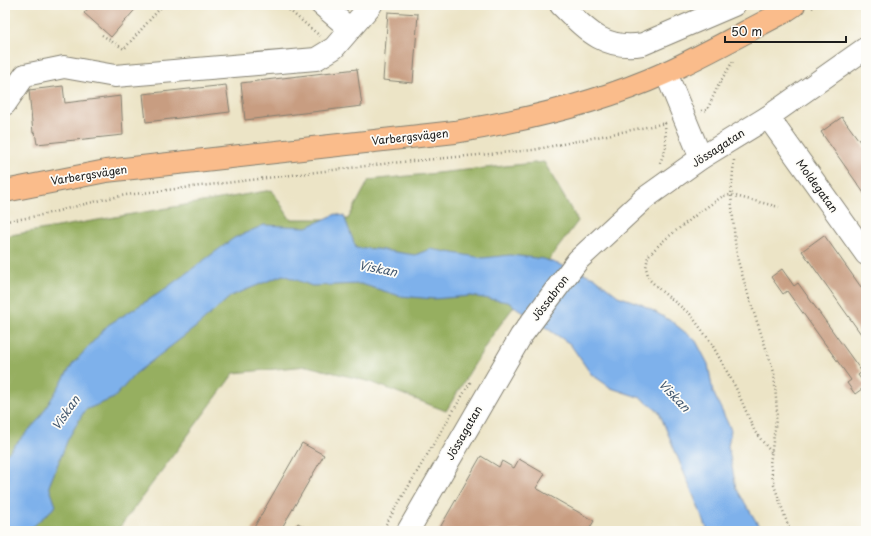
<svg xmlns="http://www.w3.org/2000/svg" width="871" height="536" font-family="'Playpen Sans',sans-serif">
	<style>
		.forest { fill: #96af61; stroke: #59663e }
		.water { fill: #7eb1eb; stroke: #4d6684 }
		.building { fill: #c89d81 }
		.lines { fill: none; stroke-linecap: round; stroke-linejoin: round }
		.minor-casing { stroke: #848071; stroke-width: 24 }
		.major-casing { stroke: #848071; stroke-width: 24 }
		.path { stroke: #848071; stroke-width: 2.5; stroke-dasharray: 1 3; stroke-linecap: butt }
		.minor { stroke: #fff; stroke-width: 22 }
		.major { stroke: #fabc8b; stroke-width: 22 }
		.labels { text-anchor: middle; stroke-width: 3.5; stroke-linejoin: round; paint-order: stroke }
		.street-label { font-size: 11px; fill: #1c1c1c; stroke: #fdfcf7 }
		.water-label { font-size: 12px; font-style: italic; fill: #43586f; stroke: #fdfcf7 }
	</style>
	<rect width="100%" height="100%" fill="#fdfcf7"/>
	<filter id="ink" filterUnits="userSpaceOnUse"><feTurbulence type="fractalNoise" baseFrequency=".025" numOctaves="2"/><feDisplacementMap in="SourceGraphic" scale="8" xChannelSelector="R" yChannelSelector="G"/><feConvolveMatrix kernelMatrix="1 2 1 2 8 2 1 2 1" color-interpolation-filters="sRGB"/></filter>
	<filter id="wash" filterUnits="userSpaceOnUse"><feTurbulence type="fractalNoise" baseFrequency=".012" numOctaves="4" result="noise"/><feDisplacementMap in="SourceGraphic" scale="16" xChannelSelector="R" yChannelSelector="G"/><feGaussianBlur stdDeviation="0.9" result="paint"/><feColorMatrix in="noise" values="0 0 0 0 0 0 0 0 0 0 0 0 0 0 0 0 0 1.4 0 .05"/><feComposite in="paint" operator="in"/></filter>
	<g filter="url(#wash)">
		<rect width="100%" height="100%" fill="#ece4c6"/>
		<polygon class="forest" points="544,162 578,221 491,337 446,411 371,382 307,366 234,373 117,531 5,531 5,236 272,190 290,219 348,219 369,180"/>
		<polygon class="water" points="336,214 344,216 356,248 376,249 415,255 430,249 483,258 510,255 544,259 594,277 618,296 641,304 671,321 696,341 708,364 713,392 731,430 728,446 736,488 762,531 708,531 659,412 641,398 611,388 591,374 570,344 508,302 471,296 433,299 400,296 361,284 312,286 283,275 231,296 196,327 135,374 114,398 85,410 68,439 49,486 56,506 28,531 5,531 5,456 39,419 72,365 108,325 158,294 234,238 264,225 307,227"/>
		<g id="blocks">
			<g class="building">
				<polygon points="91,5 139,5 111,37 84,13"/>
				<polygon points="388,12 418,14 413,83 383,80"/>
				<polygon points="357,69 362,106 245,120 241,83"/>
				<polygon points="226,85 230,112 146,122 143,94"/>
				<polygon points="63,86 65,103 121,96 123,135 37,144 35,132 33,133 29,90"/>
				<polygon points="842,117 866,150 866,196 821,132"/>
				<polygon points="824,235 866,294 866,341 802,251"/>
				<polygon points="782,269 794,286 798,283 862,372 858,375 866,386 855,394 847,383 851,380 787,291 783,294 771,277"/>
				<polygon points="302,443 324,455 280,531 252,531"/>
				<polygon points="481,456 499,467 502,461 514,468 519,459 545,474 536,488 594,521 588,531 438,531"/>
				<polygon points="298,523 312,531 293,531"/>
			</g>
		</g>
	</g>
	<g filter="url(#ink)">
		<use href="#blocks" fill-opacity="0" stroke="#848071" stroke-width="1"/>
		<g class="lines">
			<g class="minor-casing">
				<g id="minor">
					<polyline points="322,5 350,29"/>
					<path d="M561 5C586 30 605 51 643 44L734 5"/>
					<polyline points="666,73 701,158"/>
					<polyline points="5,104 25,75 64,67 115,76 316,59 334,48 371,5"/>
					<polyline points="768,117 866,254"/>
					<polyline points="408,531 521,336 578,260 645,198 701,158 768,117 866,48"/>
				</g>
			</g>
			<g class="major-casing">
				<path id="major" d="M5 191 106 171 455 132C527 120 599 103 665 73 705 55 743 33 782 13L794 5"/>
			</g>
			<g class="path">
				<polyline points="283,5 320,36"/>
				<polyline points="812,8 817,5"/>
				<polyline points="102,35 124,49 163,5"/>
				<polyline points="701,111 707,110 718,86 733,61"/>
				<polyline points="734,160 731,195 735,242 738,261 751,304 774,372 777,412 770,464 774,485 790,531"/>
				<polyline points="660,163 666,147 665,123"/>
				<path d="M5 221C46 217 85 202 126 195L391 163 533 150 666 123"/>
				<polyline points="771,452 755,432 736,388 710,341 690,314 660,290 649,279 646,268 648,256 663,241 701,211 723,196 731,195 779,207"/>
				<polyline points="382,531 471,381"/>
			</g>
			<use href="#minor" class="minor"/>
			<use href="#major" class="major"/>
		</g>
	</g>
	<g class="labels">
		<g class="street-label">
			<text transform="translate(410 137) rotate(-6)" y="4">Varbergsvägen</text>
			<text transform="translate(718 148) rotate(-33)" y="4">Jössagatan</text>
			<text transform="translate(89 175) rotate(-9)" y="4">Varbergsvägen</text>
			<text transform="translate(817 186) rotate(54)" y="4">Moldegatan</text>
			<text transform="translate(550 298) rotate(-53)" y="4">Jössabron</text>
			<text transform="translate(464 433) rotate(-60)" y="4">Jössagatan</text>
		</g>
		<g class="water-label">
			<text transform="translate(378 269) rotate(11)" y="4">Viskan</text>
			<text transform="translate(674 396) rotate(46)" y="4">Viskan</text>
			<text transform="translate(66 413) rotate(-55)" y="4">Viskan</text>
		</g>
	</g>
	<rect width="871" height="536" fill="none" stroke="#fdfcf7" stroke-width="20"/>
	<path d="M725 36v6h121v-6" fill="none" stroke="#1c1c1c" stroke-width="2"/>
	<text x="731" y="36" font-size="12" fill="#1c1c1c" stroke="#fdfcf7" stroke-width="3" paint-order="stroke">50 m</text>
</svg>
